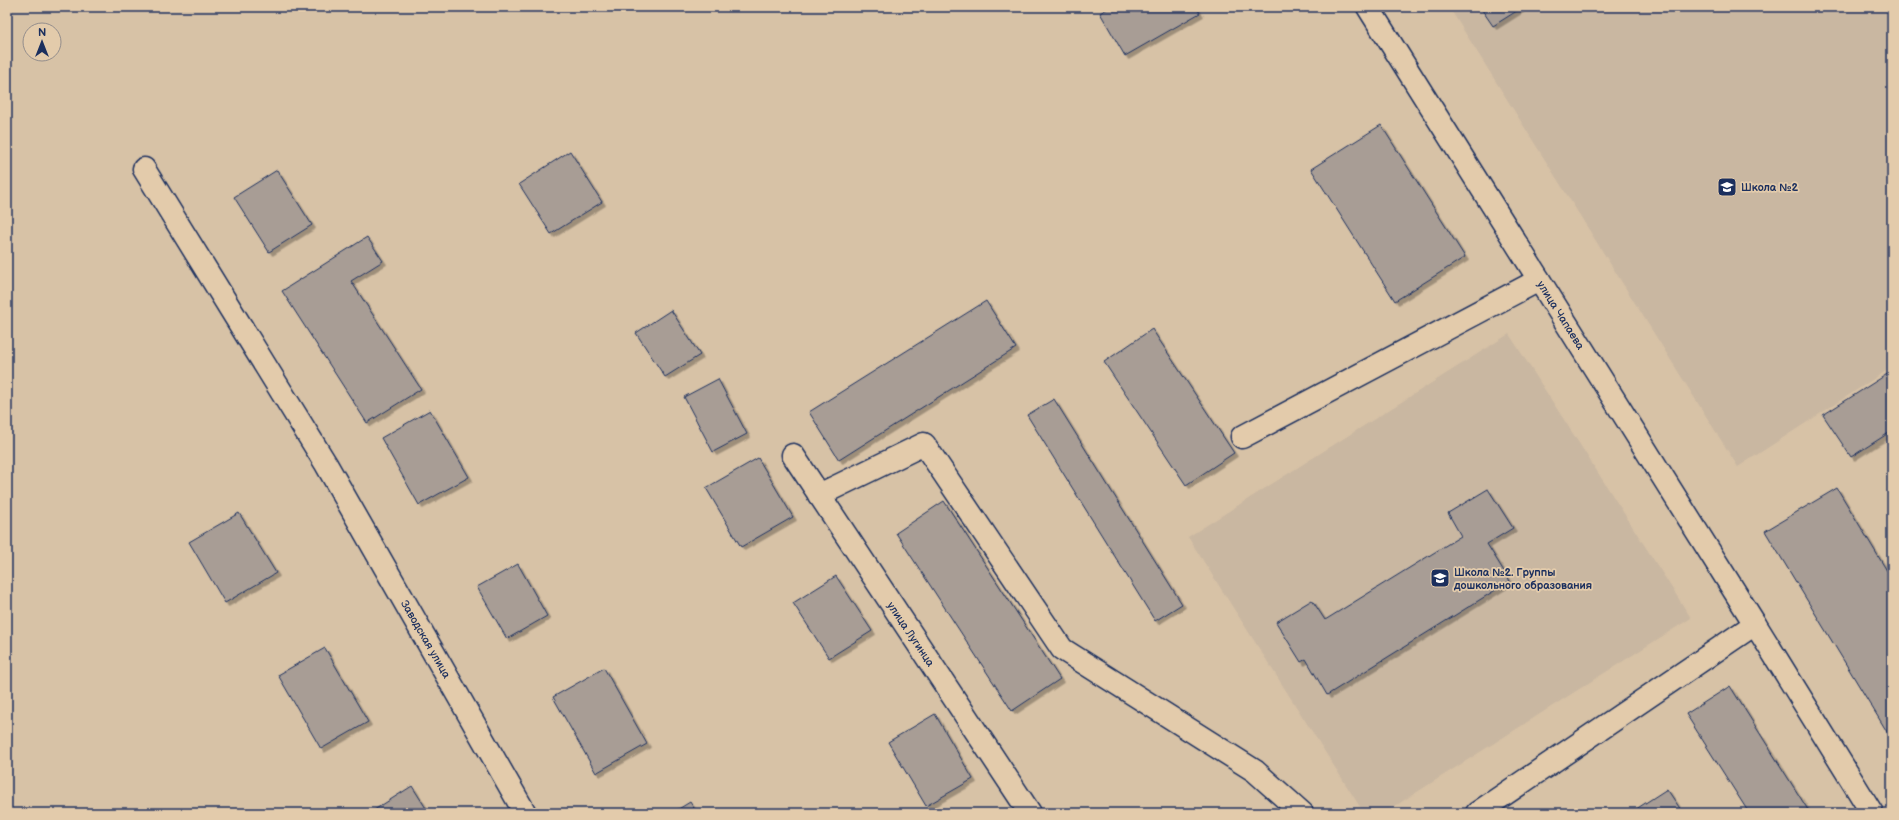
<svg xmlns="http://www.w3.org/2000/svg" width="1899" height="820" font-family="'Balsamiq Sans',sans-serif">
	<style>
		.built { fill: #c9b7a1 }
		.building { fill: #a89d95; stroke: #1b2f5e; filter: url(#shadow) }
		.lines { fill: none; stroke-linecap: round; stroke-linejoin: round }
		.minor-casing { stroke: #1b2f5e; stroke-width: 25 }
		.minor { stroke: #e3cbab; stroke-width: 22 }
		.labels { text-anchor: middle; stroke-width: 3.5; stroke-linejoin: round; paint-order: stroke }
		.poi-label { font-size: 11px; font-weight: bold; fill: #1b2f5e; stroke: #e3cbab; text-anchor: start }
		.street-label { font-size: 11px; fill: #1b2f5e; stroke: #e3cbab }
	</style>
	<defs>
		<filter id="shadow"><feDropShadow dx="3.5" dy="3.5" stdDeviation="0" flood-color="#0004"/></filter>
	</defs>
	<rect width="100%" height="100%" fill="#d7c2a6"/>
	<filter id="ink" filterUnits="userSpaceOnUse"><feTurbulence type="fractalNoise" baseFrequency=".025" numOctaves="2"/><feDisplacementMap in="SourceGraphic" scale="8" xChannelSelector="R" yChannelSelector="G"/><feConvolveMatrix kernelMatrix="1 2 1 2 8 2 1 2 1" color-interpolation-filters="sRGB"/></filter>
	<g filter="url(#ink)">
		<g class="built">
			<polygon points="1449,7 1892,7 1892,367 1738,467"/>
			<polygon points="1509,334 1691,618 1384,813 1364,813 1188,537"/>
		</g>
		<g class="building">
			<polygon points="1110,7 1196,7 1200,13 1125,56 1100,13"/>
			<polygon points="1480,7 1523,7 1493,26"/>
			<polygon points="1381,125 1465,257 1395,301 1311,169"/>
			<polygon points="570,151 602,202 551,234 519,184"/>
			<polygon points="277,170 312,225 269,252 234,197"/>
			<polygon points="367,237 383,261 351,281 421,389 367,423 282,291"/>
			<polygon points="986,301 1016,348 839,460 809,412"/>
			<polygon points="671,310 700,355 665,377 636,333"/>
			<polygon points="1152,329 1234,453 1186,485 1104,362"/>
			<polygon points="1892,371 1892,431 1851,457 1823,415"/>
			<polygon points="718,379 747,434 713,452 684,397"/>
			<polygon points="1054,399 1182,604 1155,621 1027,415"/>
			<polygon points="430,410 469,477 419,505 381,438"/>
			<polygon points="758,458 793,517 741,547 706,488"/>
			<polygon points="1837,488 1892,579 1892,740 1765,531"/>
			<polygon points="1488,489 1513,528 1487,544 1510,581 1327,695 1306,659 1301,662 1276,622 1312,600 1325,620 1461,536 1448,513"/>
			<polygon points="944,501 1060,679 1012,711 896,533"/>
			<polygon points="239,513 276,573 225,603 189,542"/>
			<polygon points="518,564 547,616 507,639 477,587"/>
			<polygon points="836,576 872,631 829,658 793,603"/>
			<polygon points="325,648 368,722 321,749 278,675"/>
			<polygon points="604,668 647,744 596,773 553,697"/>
			<polygon points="1730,686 1810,813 1749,813 1686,714"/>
			<polygon points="935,714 973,779 926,806 888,742"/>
			<polygon points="412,786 429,813 371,813 371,812"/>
			<polygon points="1667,789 1683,813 1630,813"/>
			<polygon points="690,802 697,813 672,813"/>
		</g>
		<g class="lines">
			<g class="minor-casing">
				<g id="minor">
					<polyline points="1368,7 1755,624"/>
					<polyline points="144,169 326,464 525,813"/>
					<polyline points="1242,437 1539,280"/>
					<polyline points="793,455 1030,813"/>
					<polyline points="819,495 924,444 1062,649 1255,771 1302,813"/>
					<polyline points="1477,813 1755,624 1872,813"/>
				</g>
			</g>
			<use href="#minor" class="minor"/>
		</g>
	</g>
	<defs>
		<g id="school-square" transform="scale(1)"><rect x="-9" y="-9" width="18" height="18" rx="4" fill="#1b2f5e" stroke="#e3cbab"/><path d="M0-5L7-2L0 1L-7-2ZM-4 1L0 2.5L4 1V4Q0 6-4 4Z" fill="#fff"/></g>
	</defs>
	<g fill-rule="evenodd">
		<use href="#school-square" x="1727" y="187"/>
		<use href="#school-square" x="1440" y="578"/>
	</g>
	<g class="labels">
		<g class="poi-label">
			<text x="1741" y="191">Школа №2</text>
			<text x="1454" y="576">Школа №2. Группы<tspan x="1454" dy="13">дошкольного образования</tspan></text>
		</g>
		<g class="street-label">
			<text transform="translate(1561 315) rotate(58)" y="4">улица Чапаева</text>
			<text transform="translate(911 634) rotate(56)" y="4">улица Лугинца</text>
			<text transform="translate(426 639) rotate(60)" y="4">Заводская улица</text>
		</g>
	</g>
	<rect width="1899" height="820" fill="none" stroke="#e3cbab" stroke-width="24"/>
	<rect x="12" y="12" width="1875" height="796" fill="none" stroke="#1b2f5e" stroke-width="1.5" filter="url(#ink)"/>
	<g transform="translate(42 42)"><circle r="19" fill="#e3cbab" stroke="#938d8c"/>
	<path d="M0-3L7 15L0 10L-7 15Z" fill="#1b2f5e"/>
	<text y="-6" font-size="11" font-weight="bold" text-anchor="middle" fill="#1b2f5e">N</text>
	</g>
</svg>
